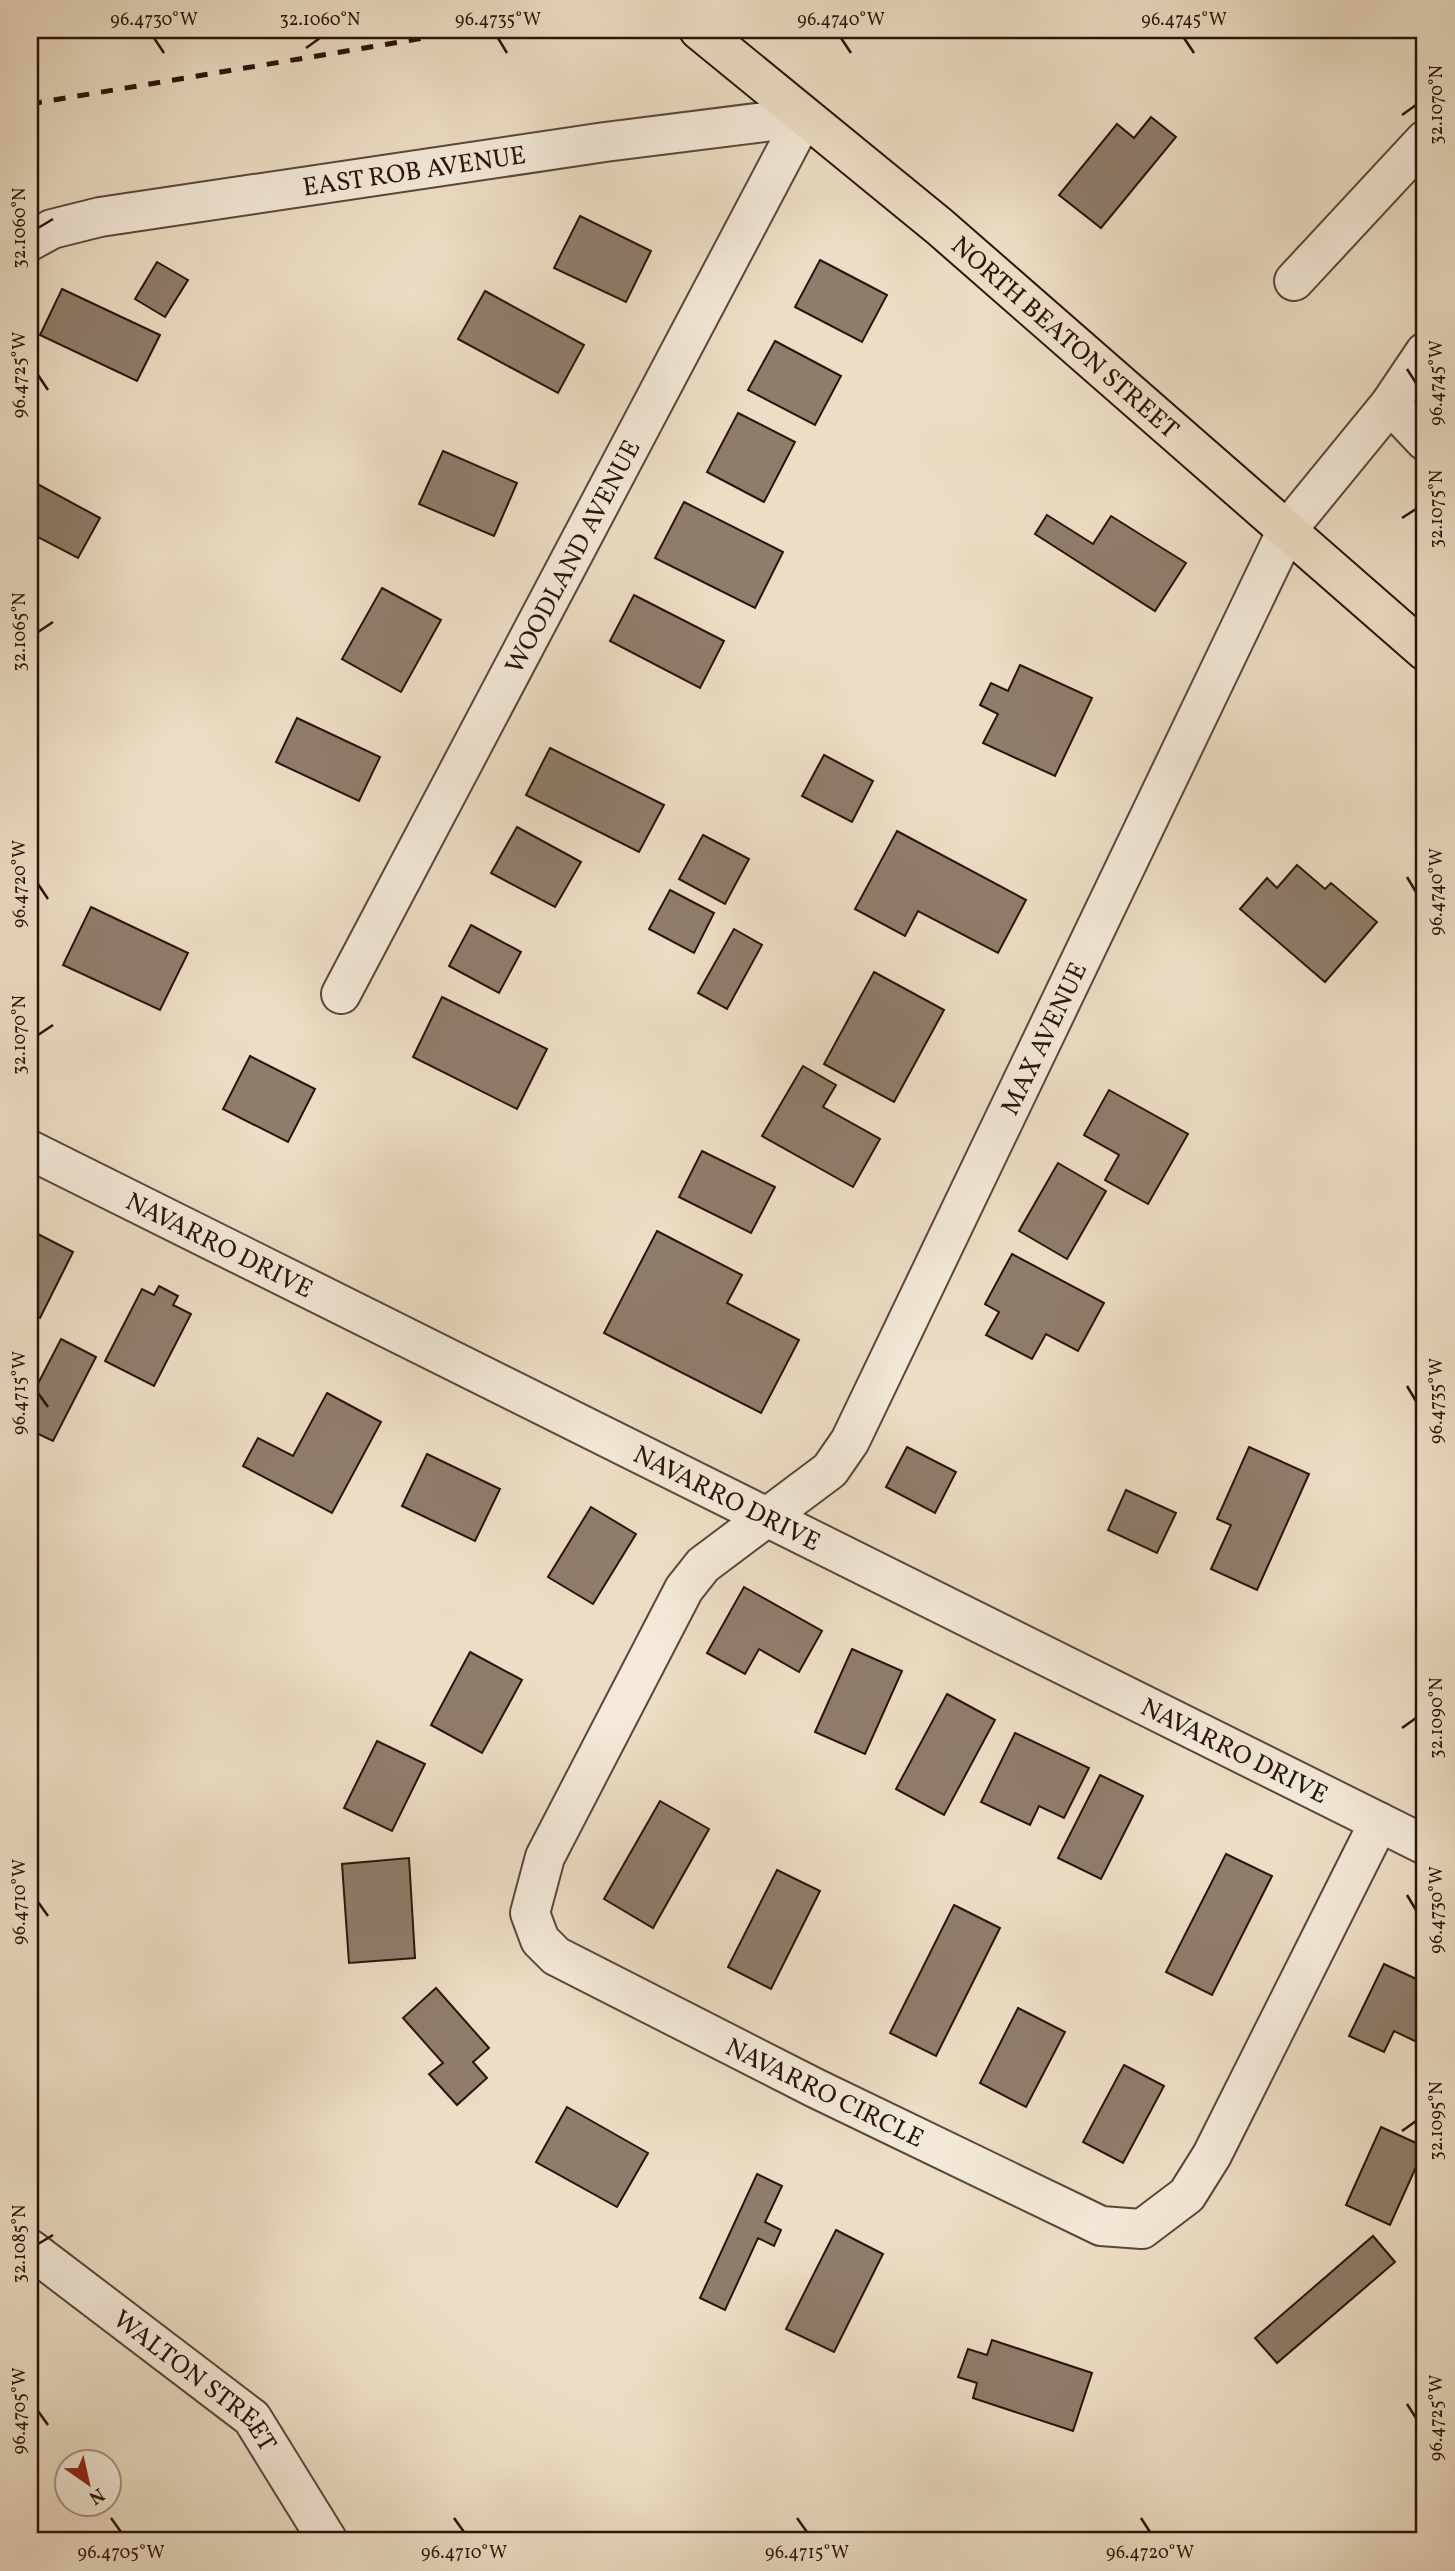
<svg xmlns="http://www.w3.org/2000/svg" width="1455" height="2571" font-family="Vollkorn,serif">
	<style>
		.building { fill: #8f7d6c; stroke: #2a130b; stroke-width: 2 }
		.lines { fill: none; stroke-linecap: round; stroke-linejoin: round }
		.minor-casing { stroke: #5a463a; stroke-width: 42 }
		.major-casing { stroke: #2a130b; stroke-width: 42 }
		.minor { stroke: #f3ead9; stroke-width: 38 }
		.major { stroke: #ecdec5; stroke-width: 38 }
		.rail { stroke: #2a130b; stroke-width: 5; stroke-dasharray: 12 12; stroke-linecap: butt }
		.ticks { fill: none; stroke: #2a130b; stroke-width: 2.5 }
		.labels { text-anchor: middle; stroke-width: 5; stroke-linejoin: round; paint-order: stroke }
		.street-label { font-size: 26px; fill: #2a130b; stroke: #f3ead9 }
		.neatline { fill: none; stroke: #2a130b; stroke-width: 2.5 }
		.ticks-label { font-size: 18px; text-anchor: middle; fill: #2a130b }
	</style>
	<rect width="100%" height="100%" fill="#ecdec5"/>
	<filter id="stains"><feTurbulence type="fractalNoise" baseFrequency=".00286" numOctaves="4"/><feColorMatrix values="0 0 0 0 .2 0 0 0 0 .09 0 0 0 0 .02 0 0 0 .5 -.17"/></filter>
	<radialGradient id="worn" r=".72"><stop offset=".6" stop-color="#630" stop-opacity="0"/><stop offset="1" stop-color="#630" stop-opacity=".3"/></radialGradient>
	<g class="building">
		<polygon points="1151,117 1176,137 1101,228 1059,195 1117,124 1134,138"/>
		<polygon points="580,216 651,251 626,302 554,268"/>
		<polygon points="820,260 887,295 862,342 795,307"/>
		<polygon points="157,262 188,280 165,317 135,299"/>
		<polygon points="62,289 160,335 137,381 40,335"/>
		<polygon points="485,291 584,345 558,393 458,339"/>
		<polygon points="775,341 841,376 815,425 748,390"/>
		<polygon points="738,413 795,442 764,502 707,472"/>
		<polygon points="443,451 517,483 494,536 419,504"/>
		<polygon points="30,480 100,518 78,558 30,533"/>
		<polygon points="684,502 783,552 755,608 655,558"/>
		<polygon points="1047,515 1093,544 1111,516 1186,563 1155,611 1035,534"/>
		<polygon points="382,588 441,620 401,692 342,659"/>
		<polygon points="634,595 724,641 700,688 610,641"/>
		<polygon points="1020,665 1092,698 1055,776 983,743 998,714 980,705 991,683 1008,691"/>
		<polygon points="297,718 380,757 359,801 276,762"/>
		<polygon points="550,748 664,805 639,852 526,795"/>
		<polygon points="824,755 873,781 852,822 802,796"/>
		<polygon points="517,827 581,862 555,907 491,873"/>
		<polygon points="897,831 1026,900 998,953 918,911 905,936 855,909"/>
		<polygon points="703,835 749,859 725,904 679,879"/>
		<polygon points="1297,865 1325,889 1331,883 1377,922 1325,982 1240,909 1267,878 1277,888"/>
		<polygon points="670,890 714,913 694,953 649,929"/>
		<polygon points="91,907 188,953 160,1010 63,965"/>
		<polygon points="471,925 521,952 499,993 449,966"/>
		<polygon points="734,929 762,945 727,1009 698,993"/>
		<polygon points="874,972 944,1010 894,1102 824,1064"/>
		<polygon points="442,997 547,1049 517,1109 413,1057"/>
		<polygon points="250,1056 315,1089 288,1142 223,1109"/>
		<polygon points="803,1066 836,1085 823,1107 880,1139 853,1187 762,1136"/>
		<polygon points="1109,1090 1188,1134 1148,1204 1105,1180 1119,1155 1084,1135"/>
		<polygon points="702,1151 775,1187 751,1233 679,1197"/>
		<polygon points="1058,1163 1106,1191 1067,1259 1019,1231"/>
		<polygon points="30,1230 73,1252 40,1318 30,1313"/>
		<polygon points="657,1231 742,1275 727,1303 799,1340 761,1413 604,1333"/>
		<polygon points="1012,1254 1104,1303 1078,1351 1046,1334 1032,1359 986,1335 999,1312 985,1304"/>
		<polygon points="159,1286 178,1296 173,1305 191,1314 154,1386 105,1361 142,1289 154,1295"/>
		<polygon points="61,1339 96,1357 53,1441 30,1430 30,1399"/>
		<polygon points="327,1393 381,1422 332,1513 243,1466 258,1438 293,1456"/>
		<polygon points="907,1447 956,1472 935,1513 886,1487"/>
		<polygon points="1249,1447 1309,1474 1257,1590 1211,1569 1231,1525 1217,1519"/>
		<polygon points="427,1454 500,1489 475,1541 402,1506"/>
		<polygon points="1126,1490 1176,1513 1157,1553 1108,1530"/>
		<polygon points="591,1507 636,1534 593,1604 548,1577"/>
		<polygon points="744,1587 822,1631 799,1672 759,1649 745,1674 707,1653"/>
		<polygon points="852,1649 902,1671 865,1754 815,1732"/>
		<polygon points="470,1652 522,1680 482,1753 431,1725"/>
		<polygon points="947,1694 995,1720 944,1815 896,1789"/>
		<polygon points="1015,1733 1089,1768 1064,1818 1039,1806 1030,1825 981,1802"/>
		<polygon points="377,1741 425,1764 392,1831 344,1808"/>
		<polygon points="1100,1775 1143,1796 1101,1879 1058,1858"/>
		<polygon points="660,1801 709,1829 653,1928 604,1899"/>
		<polygon points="1226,1854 1272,1876 1212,1995 1166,1972"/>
		<polygon points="409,1858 415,1958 349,1963 342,1864"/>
		<polygon points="777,1870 820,1891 771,1989 728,1967"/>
		<polygon points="954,1905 1000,1928 936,2056 890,2033"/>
		<polygon points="1384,1964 1425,1983 1425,2046 1394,2031 1384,2052 1349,2036"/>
		<polygon points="436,1988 489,2048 473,2062 487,2078 457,2105 429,2074 443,2063 403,2018"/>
		<polygon points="1018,2008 1065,2032 1026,2107 980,2083"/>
		<polygon points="1124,2065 1164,2086 1123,2163 1083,2142"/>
		<polygon points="567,2107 648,2153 617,2207 536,2162"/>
		<polygon points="1381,2127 1425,2147 1390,2225 1346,2205"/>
		<polygon points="757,2174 782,2186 765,2222 781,2230 774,2246 758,2238 725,2310 700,2298"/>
		<polygon points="836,2230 883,2254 834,2352 786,2329"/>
		<polygon points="1373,2236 1395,2262 1277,2363 1255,2338"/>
		<polygon points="992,2340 1092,2373 1073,2431 973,2398 977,2383 958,2377 968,2349 987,2355"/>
	</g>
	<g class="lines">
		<g class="minor-casing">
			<g id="minor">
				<path id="s1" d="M30 241 52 229 100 217 605 142 804 117"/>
				<polyline points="1294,281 1425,140"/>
				<polyline points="1425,352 1390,404 1425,441"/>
				<path id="s2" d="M341 994 804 117"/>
				<path id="s3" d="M30 1150 1425 1845"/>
				<path id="s4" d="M1379 1822 1212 2155 1187 2195 1142 2229 1101 2226 815 2088 556 1956 540 1940 530 1913 545 1857 684 1589 703 1565 830 1470 850 1441 1287 530 1390 404"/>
				<path id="s5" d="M30 2249 252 2418 328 2541"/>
			</g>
		</g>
		<g class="major-casing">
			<g id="major">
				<path id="s6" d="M699 30 940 227 1425 651"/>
			</g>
		</g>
		<use href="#minor" class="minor"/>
		<use href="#major" class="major"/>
		<polyline class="rail" points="30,104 472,30"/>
	</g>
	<path class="ticks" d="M154 38 164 53M498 38 507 53M841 38 851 53M1184 38 1194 53M306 48 320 38M1402 115 1416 105M38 228 53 219M1407 369 1416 383M38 375 48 390M1402 518 1416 509M38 632 53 622M1407 877 1416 892M38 884 48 899M38 1035 53 1025M1407 1386 1416 1401M38 1393 48 1407M1402 1728 1416 1718M1407 1895 1416 1910M38 1902 48 1916M1402 2131 1416 2121M38 2244 53 2235M1407 2404 1416 2418M38 2411 48 2425M111 2518 121 2532M454 2518 464 2532M797 2518 807 2532M1141 2518 1150 2532"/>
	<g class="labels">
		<g class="street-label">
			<text dy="9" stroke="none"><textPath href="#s1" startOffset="392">EAST ROB AVENUE</textPath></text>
			<text dy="9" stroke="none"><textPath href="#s6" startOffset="478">NORTH BEATON STREET</textPath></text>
			<text dy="9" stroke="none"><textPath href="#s2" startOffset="495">WOODLAND AVENUE</textPath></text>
			<text dy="9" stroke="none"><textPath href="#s4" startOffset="2208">MAX AVENUE</textPath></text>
			<text dy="9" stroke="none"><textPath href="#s3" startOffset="212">NAVARRO DRIVE</textPath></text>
			<text dy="9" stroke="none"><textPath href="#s3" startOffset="779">NAVARRO DRIVE</textPath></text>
			<text dy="9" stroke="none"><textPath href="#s3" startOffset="1346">NAVARRO DRIVE</textPath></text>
			<text transform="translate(825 2092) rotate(26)" y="9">NAVARRO CIRCLE</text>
			<text dy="9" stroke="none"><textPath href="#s5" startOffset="212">WALTON STREET</textPath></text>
		</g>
	</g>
	<rect width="1455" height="2571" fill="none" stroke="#ecdec5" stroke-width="77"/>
	<g transform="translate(88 2483) rotate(146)"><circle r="33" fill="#f3ead9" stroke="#a39487" stroke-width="2"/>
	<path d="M0-5L12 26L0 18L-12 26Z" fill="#8f2418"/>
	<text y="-10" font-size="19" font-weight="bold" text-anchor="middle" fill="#2a130b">N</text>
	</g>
	<rect x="38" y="38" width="1378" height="2494" class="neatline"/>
	<g class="ticks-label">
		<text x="154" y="25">96.4730°W</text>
		<text x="320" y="25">32.1060°N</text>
		<text x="498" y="25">96.4735°W</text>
		<text x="841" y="25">96.4740°W</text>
		<text x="1184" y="25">96.4745°W</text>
		<text transform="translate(1436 105) rotate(-90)" y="6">32.1070°N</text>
		<text transform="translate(19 228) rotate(-90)" y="6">32.1060°N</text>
		<text transform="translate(19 375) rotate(-90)" y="6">96.4725°W</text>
		<text transform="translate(1436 383) rotate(-90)" y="6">96.4745°W</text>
		<text transform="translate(1436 509) rotate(-90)" y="6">32.1075°N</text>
		<text transform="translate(19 632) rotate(-90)" y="6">32.1065°N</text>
		<text transform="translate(19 884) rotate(-90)" y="6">96.4720°W</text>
		<text transform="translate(1436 892) rotate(-90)" y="6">96.4740°W</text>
		<text transform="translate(19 1035) rotate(-90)" y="6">32.1070°N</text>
		<text transform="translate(19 1393) rotate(-90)" y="6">96.4715°W</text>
		<text transform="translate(1436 1401) rotate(-90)" y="6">96.4735°W</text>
		<text transform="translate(1436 1718) rotate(-90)" y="6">32.1090°N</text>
		<text transform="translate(19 1902) rotate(-90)" y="6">96.4710°W</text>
		<text transform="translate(1436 1910) rotate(-90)" y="6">96.4730°W</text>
		<text transform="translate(1436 2121) rotate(-90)" y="6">32.1095°N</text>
		<text transform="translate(19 2244) rotate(-90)" y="6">32.1085°N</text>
		<text transform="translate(19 2411) rotate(-90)" y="6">96.4705°W</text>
		<text transform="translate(1436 2418) rotate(-90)" y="6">96.4725°W</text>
		<text x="121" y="2558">96.4705°W</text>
		<text x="464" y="2558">96.4710°W</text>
		<text x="807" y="2558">96.4715°W</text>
		<text x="1150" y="2558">96.4720°W</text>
	</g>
	<rect width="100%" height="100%" filter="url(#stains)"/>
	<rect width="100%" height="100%" fill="url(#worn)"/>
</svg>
